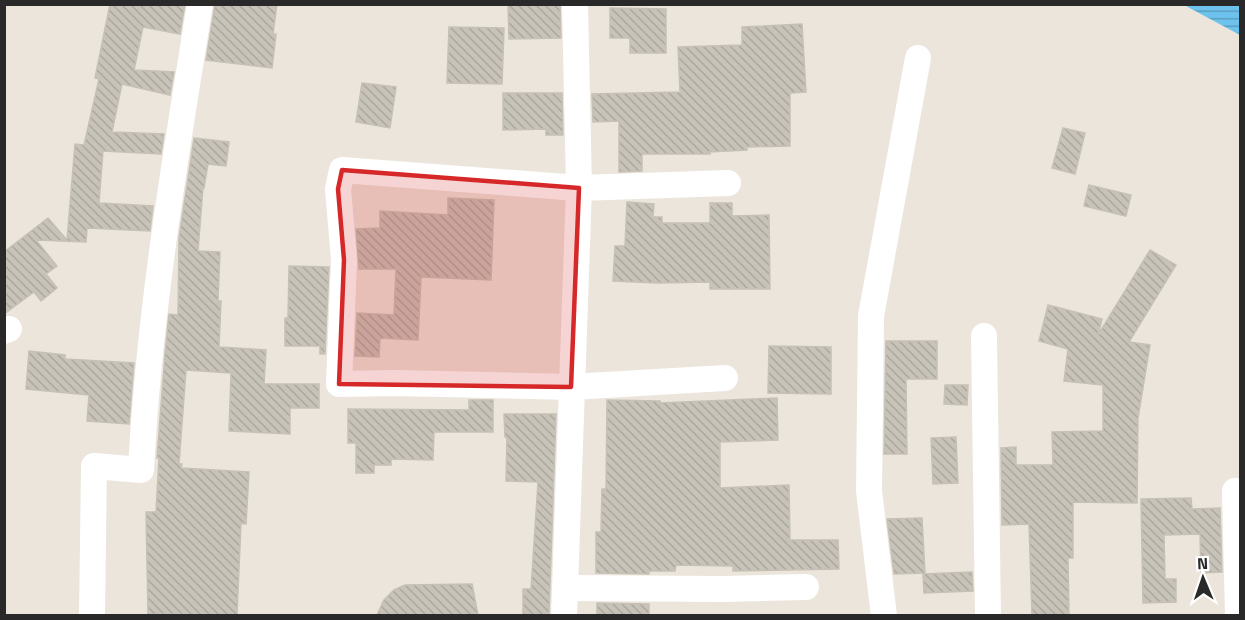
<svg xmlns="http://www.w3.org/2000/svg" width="1245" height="620" font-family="'Titillium Web',sans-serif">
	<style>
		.water { fill: url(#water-rules) }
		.building { fill: url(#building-back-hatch); stroke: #c7c1b5; stroke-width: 1.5 }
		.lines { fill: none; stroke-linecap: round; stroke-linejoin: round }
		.minor { stroke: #fff; stroke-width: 26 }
		.marked { fill: #d62828; fill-opacity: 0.2; stroke: #d62828; stroke-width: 4.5; stroke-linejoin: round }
	</style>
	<defs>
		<pattern id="water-rules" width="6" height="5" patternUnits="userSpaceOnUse" patternTransform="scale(1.5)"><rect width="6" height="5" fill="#6dc3ee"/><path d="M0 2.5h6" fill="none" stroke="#5a9ec1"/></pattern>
		<pattern id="building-back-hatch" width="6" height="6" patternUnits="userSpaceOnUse" patternTransform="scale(1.5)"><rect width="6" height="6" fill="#c7c3b9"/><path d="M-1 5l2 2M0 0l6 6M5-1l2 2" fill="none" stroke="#aba89f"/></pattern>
	</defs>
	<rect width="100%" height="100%" fill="#ebe5db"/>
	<polygon class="water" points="1184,5 1240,5 1240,35"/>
	<g class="building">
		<polygon points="110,4 185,4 180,34 143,27 134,70 174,72 170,95 122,84 112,132 164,134 161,154 103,151 99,203 153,206 150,231 87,228 86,242 36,240 57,266 46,274 57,288 41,301 34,292 4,314 4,252 48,218 67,240 75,144 84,145 99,79 95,78"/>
		<polygon points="215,4 277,4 273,34 276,34 272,68 206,60"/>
		<polygon points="508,4 560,4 561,38 509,39"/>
		<polygon points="610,8 666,9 666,53 630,53 630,38 610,38"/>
		<polygon points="802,24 806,92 790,93 790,146 747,147 747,150 709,152 710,154 642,154 642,171 619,172 619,121 593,122 592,94 680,92 678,47 742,45 742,27"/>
		<polygon points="449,27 504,28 502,84 447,83"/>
		<polygon points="362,83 396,87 390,128 356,122"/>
		<polygon points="503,93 562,93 563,135 546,135 546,129 503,130"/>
		<polygon points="1063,128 1085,133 1075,174 1052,168"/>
		<polygon points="194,138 229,142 226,166 208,164 204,188 203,187 198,251 220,252 218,301 221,301 219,347 266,350 264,384 319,384 319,408 290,408 290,434 229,431 231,373 186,370 179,464 182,464 181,468 249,472 246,524 241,523 237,615 148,614 146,512 156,512 159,458 157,458 165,354 169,314 178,315 179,238"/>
		<polygon points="1089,185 1131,195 1126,216 1084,206"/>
		<polygon points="448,198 494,200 491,280 421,277 418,340 380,338 379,357 355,356 357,313 394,315 396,269 359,269 356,229 380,228 380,211 448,215"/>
		<polygon points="627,202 654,204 653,217 662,217 662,223 710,223 710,203 732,203 732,216 769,215 770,289 710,289 710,282 657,283 613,281 615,246 625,246"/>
		<polygon points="1150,250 1176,265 1129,342 1150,345 1138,418 1137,503 1073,502 1073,558 1068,558 1069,615 1032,615 1029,524 1002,525 1001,448 1016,447 1016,465 1053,465 1052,432 1103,431 1103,385 1064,381 1068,349 1039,341 1048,305 1102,319 1098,335"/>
		<polygon points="289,266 329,267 325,354 320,354 320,346 285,346 285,318 288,318"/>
		<polygon points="886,341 937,341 937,379 906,379 907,454 884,454"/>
		<polygon points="769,346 831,347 831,394 768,393"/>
		<polygon points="29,351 65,355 65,359 134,363 129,424 87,421 89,395 26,389"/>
		<polygon points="945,385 968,385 967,405 944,404"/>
		<polygon points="777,398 778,440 720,442 720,488 789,485 790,540 838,540 839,569 733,571 733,566 676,565 675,571 649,571 649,574 596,573 596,532 601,532 602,489 606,489 607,400 660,401 660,403"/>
		<polygon points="469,400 493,400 493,432 434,432 433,460 391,459 391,465 374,465 374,473 356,473 356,443 348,443 348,409 469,410"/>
		<polygon points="504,414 556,414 549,615 523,615 523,589 531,589 538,482 506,481 507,437 505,437"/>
		<polygon points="956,437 958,483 933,484 931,438"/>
		<polygon points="1191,498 1192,509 1220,508 1222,572 1201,573 1200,534 1164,535 1165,579 1176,579 1176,602 1143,603 1141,499"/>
		<polygon points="922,518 925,573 894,574 887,519"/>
		<polygon points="972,572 973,591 924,593 923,574"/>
		<polygon points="472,584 478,615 377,615 384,600 394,590 405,585"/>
		<polygon points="597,603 649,604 649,615 597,615"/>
	</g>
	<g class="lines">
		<g class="minor">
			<polyline points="4,331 9,329"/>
			<polyline points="984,336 988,616"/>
			<polyline points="725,378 571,387 395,383 339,384 344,260 338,189 342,170 579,188 728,183"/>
			<polyline points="1235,491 1238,616"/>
			<polyline points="565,588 723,589 806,587"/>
			<path d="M92 616 94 466 141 470C149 313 175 159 200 4"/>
			<polyline points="564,616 579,188 575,4"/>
			<polyline points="884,616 869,491 871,316 918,58"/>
		</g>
	</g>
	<path class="marked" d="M342 170 579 188 571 387 339 384 344 260 338 189Z"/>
	<rect width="1245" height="620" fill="none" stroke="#292929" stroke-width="12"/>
	<g transform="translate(1203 578) rotate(358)" stroke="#ffffff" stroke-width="4.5" paint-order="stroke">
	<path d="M0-4.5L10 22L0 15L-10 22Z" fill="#292929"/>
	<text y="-9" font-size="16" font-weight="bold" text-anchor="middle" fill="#292929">N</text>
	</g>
</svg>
